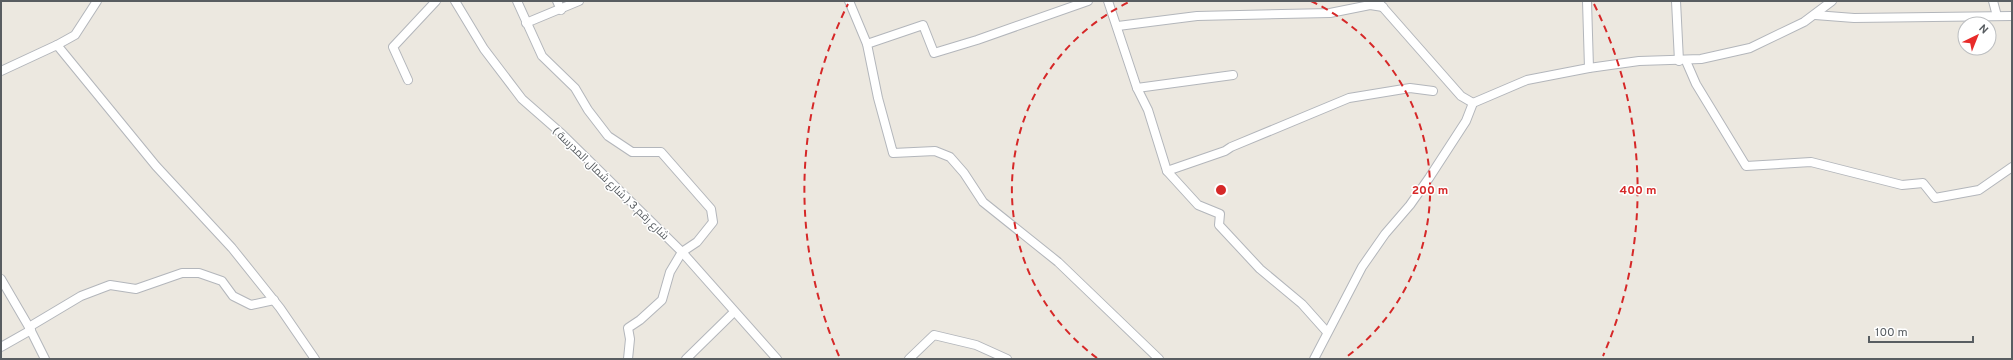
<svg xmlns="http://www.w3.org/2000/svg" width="2013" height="360" font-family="Overpass,Cairo,sans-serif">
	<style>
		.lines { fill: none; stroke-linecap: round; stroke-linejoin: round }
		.minor-casing { stroke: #b3b6bb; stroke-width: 10 }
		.minor { stroke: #fff; stroke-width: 8 }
		.ring { fill: none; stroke: #d62828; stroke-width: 2; stroke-dasharray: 7 5 }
		.labels { text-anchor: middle; stroke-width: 3; stroke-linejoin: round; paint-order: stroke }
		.street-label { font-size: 11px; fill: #585d61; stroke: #fff }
		.centre { fill: #d62828; stroke: #fff; stroke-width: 2 }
		.ring-label { font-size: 12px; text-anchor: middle; font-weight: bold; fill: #d62828; stroke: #fff; stroke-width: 3; stroke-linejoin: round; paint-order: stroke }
	</style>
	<rect width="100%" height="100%" fill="#ece8e0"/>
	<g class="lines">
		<g class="minor-casing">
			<g id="minor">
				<polyline points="455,1 484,49 522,99 562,134 682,252 777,359"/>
				<polyline points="517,1 542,56 575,88 588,110 608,136 632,152 661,152 711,209 713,222 697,242 682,252 670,272 662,300 640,320 628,328 630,339 628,359"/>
				<polyline points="557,1 561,10"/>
				<polyline points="849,1 867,44 878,98 893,153 935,151 950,157 964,173 983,202 1058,262 1159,359"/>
				<polyline points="1108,1 1137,88 1148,110 1167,171 1198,205 1220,214 1219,225 1260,269 1302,304 1327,332"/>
				<polyline points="1587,1 1589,68"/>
				<polyline points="1676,1 1679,61"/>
				<polyline points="1993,1 1997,16"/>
				<polyline points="1380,4 1461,96 1473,103"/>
				<polyline points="1815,15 1854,18 2012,16"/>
				<polyline points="526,23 579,1"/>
				<polyline points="1118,26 1197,16 1330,13 1370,5 1383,7"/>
				<polyline points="867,44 923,25 934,53 977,40 1088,1"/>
				<polyline points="57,45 75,35 97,1"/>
				<polyline points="1686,61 1696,84 1746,166 1811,162 1902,185 1923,183 1935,198 1979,190 2012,167"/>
				<polyline points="1,71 57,45 156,166 232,248 280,308 315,359"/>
				<polyline points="408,80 393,47 436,1"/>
				<polyline points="1137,88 1233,75"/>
				<polyline points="1167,171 1225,151 1231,147 1349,98 1410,88 1433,91"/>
				<polyline points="1,279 29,327 45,359"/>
				<polyline points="29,327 81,296 110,285 136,289 182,273 199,273 222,281 233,296 251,305 274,300"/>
				<polyline points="1,347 31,330"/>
				<polyline points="686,359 734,312"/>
				<polyline points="909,359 934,335 976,345 1007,359"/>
				<polyline points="1314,359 1362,267 1385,234 1410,205 1429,178 1466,121 1473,103 1527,80 1589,68 1639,61 1701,59 1750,48 1804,22 1832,1"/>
			</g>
		</g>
		<use href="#minor" class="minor"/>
	</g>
	<g class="ring">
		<path d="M1097 358A209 209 0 0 1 1131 1M1311 1A209 209 0 0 1 1345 358"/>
		<path d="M839 356A417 417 0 0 1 848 4M1594 4A417 417 0 0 1 1603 356"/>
	</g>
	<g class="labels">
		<g class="street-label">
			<text transform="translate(611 183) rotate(44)" y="4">شارع رقم 3 ( شارع شمال المدرسة )</text>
		</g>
	</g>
	<circle cx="1221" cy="190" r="6" class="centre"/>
	<g class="ring-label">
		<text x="1430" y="194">200 m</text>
		<text x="1638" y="194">400 m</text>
	</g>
	<rect width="2013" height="360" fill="none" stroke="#585d61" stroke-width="4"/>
	<g transform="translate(1977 36) rotate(43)"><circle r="19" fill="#ffffff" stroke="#bcbec0"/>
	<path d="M0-3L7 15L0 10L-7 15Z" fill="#e82b2a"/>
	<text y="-6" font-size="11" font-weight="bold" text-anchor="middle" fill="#585d61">N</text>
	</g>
	<path d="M1869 336v6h104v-6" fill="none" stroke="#585d61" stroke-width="2"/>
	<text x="1875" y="336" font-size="12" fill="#585d61" stroke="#ffffff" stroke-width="3" paint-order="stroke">100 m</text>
</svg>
